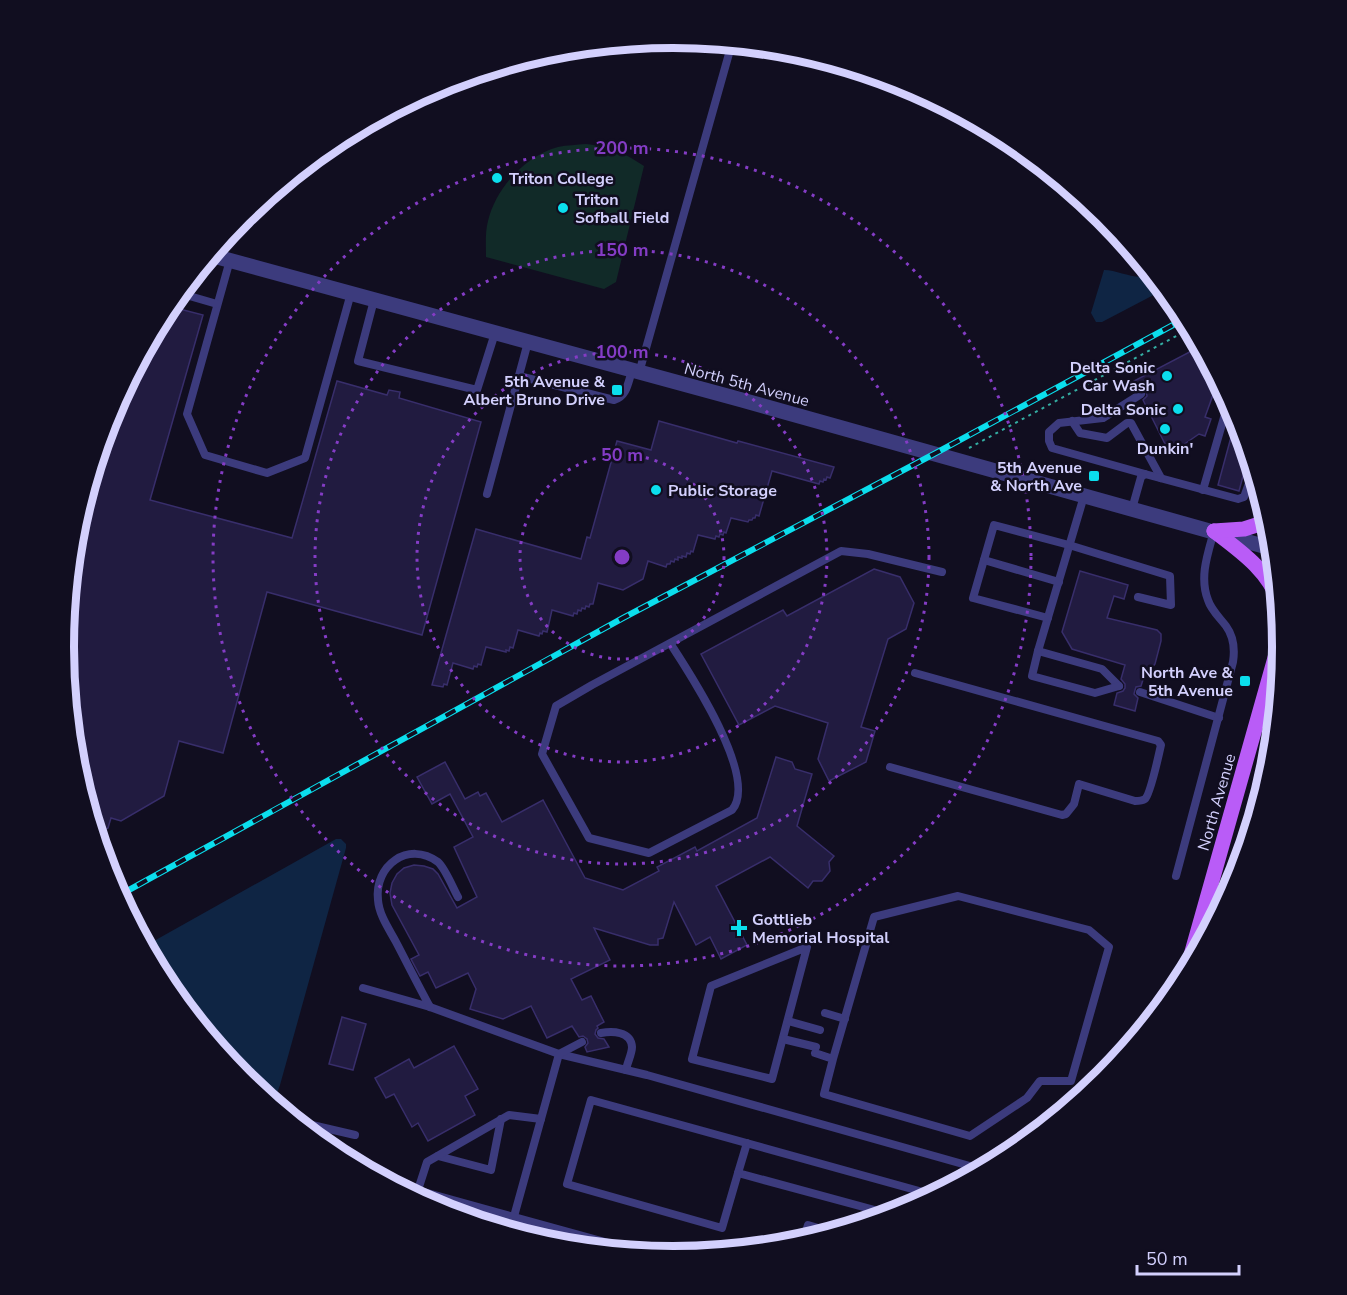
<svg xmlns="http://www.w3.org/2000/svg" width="1347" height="1295" font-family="'Nunito Sans',sans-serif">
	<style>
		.green { fill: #112a28 }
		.water { fill: #0f2544 }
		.building { fill: #211b40; stroke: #382e6b; stroke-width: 1.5 }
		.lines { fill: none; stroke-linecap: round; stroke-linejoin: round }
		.path { stroke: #34ada2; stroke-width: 2; stroke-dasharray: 3 4.5; stroke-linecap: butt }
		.service { stroke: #3c3b7d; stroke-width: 8 }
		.minor { stroke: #3c3b7d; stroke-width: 15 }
		.tertiary { stroke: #3c3b7d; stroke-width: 15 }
		.primary { stroke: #b95cf7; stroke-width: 15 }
		.rail-casing { stroke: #0bdeed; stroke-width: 6 }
		.rail { stroke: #110e20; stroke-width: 4; stroke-dasharray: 11; stroke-linecap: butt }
		.ring { fill: none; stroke: #843cc5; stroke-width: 3; stroke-dasharray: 3 6 }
		.poi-dot { fill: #0bdeed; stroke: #110e20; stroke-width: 2 }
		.labels { text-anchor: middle; stroke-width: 5; stroke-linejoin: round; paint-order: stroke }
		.poi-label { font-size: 16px; font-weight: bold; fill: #d3d0fd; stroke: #110e20; text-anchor: end }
		.street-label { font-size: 16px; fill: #d3d0fd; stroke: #110e20 }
		.rim { fill: none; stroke: #d3d0fd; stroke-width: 8 }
		.centre { fill: #843cc5; stroke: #110e20; stroke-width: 3 }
		.ring-label { font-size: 18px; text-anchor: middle; font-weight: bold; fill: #843cc5; stroke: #110e20; stroke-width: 5; stroke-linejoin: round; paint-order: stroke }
	</style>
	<rect width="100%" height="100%" fill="#110e20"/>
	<path class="green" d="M586 144C610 147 623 152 644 166L616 282 604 289 486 257C486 246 485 232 488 221 496 188 525 156 558 147 567 145 577 145 586 144Z"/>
	<g class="water">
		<path d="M1104 270C1120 270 1136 282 1152 274L1165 289 1102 322H1096L1091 313Z"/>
		<polygon points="336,839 341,839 346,844 346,848 280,1085 273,1104 242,1079 166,986 169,974 167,969 154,963 145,946"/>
	</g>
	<g class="building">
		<polygon points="168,306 203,315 150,500 292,538 337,381 387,395 389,390 400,392 399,398 481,422 422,635 267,592 223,753 179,741 164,796 121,821 111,818 108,828 96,835 75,766 64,647 75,528 110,414"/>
		<polygon points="1201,346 1211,366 1201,372 1214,392 1205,417 1211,419 1205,436 1199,434 1170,454 1143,400 1147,396 1146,391 1143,388 1138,389 1134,381"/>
		<polygon points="1237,415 1249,454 1239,491 1218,485"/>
		<polygon points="659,421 737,443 738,441 834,467 830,478 827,477 826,480 824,479 823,482 820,481 819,484 772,471 759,516 756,515 755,518 753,518 752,520 749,520 748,522 731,518 726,533 724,532 723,535 720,534 719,537 716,536 715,539 698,535 693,552 691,551 690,554 687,553 686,557 682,556 682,558 678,557 678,560 675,559 674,562 671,561 670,564 667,564 666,567 648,561 643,579 623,590 598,583 593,604 590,604 589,607 586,606 585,609 582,608 581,611 578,610 577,614 574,613 573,616 552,610 547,632 543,631 542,634 540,633 539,636 518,630 513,648 510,647 509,651 506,650 506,652 486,647 481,665 478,664 477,667 474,666 473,669 453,663 447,685 444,684 443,687 432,685 476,529 581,559 587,537 590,538 617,441 651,450"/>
		<polygon points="874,569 900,577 914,603 906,629 888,639 861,727 875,731 866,762 829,781 818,759 828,723 775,706 739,725 701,654 783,610 787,616"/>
		<polygon points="1080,571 1128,585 1124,599 1114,596 1107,618 1157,630 1161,634 1161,641 1155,664 1151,669 1146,670 1141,686 1136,687 1135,690 1134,694 1138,698 1135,711 1114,705 1117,693 1123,691 1125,688 1125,684 1121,679 1125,665 1072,649 1062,632"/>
		<polygon points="776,757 792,762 795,769 812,774 797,826 834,856 829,862 830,871 822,881 813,881 808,888 770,857 716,886 747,945 721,959 710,937 696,945 674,902 663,938 658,939 658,945 650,945 594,928 610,960 571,979 582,1000 591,996 604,1022 597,1026 598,1028 596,1030 595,1034 598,1038 604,1039 609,1047 587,1052 585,1047 588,1043 587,1039 583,1036 579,1037 572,1026 547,1038 531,1006 503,1019 470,1009 476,989 468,973 436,988 428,972 420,976 411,959 419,955 392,905 390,893 392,883 397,874 404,868 414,865 424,866 433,869 438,874 457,908 477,897 454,847 473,837 450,794 432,804 417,777 445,762 465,799 478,792 480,796 486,793 502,822 543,800 585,878 623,890 659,871 657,867 695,847 697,851 757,818"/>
		<polygon points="342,1017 366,1024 353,1070 329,1064"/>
		<polygon points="454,1046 478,1089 465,1096 475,1115 428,1141 418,1123 412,1127 394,1094 386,1098 375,1078 409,1059 414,1068"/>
	</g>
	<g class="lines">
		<polyline class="path" points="969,448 1191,328"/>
		<g class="service">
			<polyline points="230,260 187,414 205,455 267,473 305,458 351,293"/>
			<polyline points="179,293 217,304"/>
			<polyline points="374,300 358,361 477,390 495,333"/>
			<polyline points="639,373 732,43"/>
			<path d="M519 376 614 400C627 397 628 382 632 371"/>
			<polyline points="1141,394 1103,418 1059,423 1049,432 1049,441 1052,448 1145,474"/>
			<polyline points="1072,421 1080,433 1107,438 1127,423 1131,423 1161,478"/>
			<polyline points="1203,490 1229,400"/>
			<polyline points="487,494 528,342"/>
			<polyline points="1084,496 1038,651 1102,669 1119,686"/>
			<polyline points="1132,509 1141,477 1145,474 1238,499 1244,497 1254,469"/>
			<polyline points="984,560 1059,582"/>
			<polyline points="1048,618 973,598 994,525 1069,545 1170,576 1171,605 1138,597"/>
			<path d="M670 643C689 672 759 778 732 810L649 853 589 838 542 754 556 706 592 685 841 551 868 554 942 572"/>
			<polyline points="1038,651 1032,676 1095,693 1119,686"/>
			<polyline points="1140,692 1219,718"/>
			<path d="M890 767 1062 815 1066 814 1074 804 1079 784 1135 801C1139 801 1142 801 1145 799 1150 795 1159 754 1161 745L1158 741 915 673"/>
			<path d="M1176 876 1233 662C1235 649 1234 637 1226 626 1220 618 1211 610 1208 600 1199 577 1208 553 1214 531"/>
			<polygon points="807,947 772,1079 692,1059 711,986"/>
			<polyline points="363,988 430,1007 559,1054 647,1075 984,1170"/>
			<path d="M430 1007C418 985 407 963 396 942 389 929 379 915 378 900 374 866 408 840 438 862 445 868 453 888 458 897"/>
			<polyline points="825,1013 845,1019"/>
			<polyline points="788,1021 820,1030"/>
			<path d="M601 1033C612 1031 631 1031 632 1047 632 1054 627 1063 626 1070"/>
			<polyline points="783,1039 816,1047"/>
			<polyline points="815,1053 833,1059 824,1094 970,1136 1027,1098 1040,1081 1071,1081 1109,947 1089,930 958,896 874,917 833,1059"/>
			<polyline points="310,1134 312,1125 355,1135"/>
			<polyline points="747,1143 738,1173 893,1215"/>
			<polyline points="438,1156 491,1170 501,1119"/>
			<polyline points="738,1173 722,1228 567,1184 591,1100 930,1194 929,1199"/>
			<polyline points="417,1193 427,1162 509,1115 541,1119"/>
			<polyline points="513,1220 559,1054 582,1042"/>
			<polyline points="803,1242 808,1225 835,1233"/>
		</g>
		<polyline class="minor" points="396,1188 635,1254"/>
		<polyline class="tertiary" points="210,255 742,400 1274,549"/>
		<g class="primary">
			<path d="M1214 531C1240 551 1268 570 1279 602"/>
			<polyline points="1214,531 1244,529 1269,521"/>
			<polyline points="1184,980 1282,633"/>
		</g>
		<g class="rail-casing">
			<polyline id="rail" points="118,896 623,618 934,454 1186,318"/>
		</g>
		<use href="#rail" class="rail"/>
	</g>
	<g class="ring">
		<circle cx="622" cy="557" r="102"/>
		<circle cx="622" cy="557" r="205"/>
		<circle cx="622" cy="557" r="307"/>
		<circle cx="622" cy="557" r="409"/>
	</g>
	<g class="poi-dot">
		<circle cx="497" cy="178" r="6"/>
		<circle cx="563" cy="208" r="6"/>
		<circle cx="1167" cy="376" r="6"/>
		<rect x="611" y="384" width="12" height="12" rx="3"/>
		<circle cx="1178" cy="409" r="6"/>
		<circle cx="1165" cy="429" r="6"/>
		<rect x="1088" y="470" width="12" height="12" rx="3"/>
		<circle cx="656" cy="490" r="6"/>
		<rect x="1239" y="675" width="12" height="12" rx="3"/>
		<path d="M736 919h6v6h6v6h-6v6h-6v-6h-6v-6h6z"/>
	</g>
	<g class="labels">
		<g class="poi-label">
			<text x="509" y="184" text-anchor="start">Triton College</text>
			<text x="575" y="205" text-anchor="start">Triton<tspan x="575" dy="18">Sofball Field</tspan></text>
			<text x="1155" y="373">Delta Sonic<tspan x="1155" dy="18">Car Wash</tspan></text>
			<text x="605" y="387">5th Avenue &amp;<tspan x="605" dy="18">Albert Bruno Drive</tspan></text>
			<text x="1166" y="415">Delta Sonic</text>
			<text x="1165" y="454" text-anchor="middle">Dunkin'</text>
			<text x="1082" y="473">5th Avenue<tspan x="1082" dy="18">&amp; North Ave</tspan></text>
			<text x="668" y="496" text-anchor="start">Public Storage</text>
			<text x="1233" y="678">North Ave &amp;<tspan x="1233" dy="18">5th Avenue</tspan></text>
			<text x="752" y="925" text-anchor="start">Gottlieb<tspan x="752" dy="18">Memorial Hospital</tspan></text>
		</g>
		<g class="street-label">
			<text transform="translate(747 384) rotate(15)" y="6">North 5th Avenue</text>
			<text transform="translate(1216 802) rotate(-74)" y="6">North Avenue</text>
		</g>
	</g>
	<path d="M0 0H1347V1295H0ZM74 647a599 599 0 1 1 1198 0a599 599 0 1 1-1198 0Z" fill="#110e20" fill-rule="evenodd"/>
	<path class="rim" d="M74 647a599 599 0 1 1 1198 0a599 599 0 1 1-1198 0Z"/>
	<circle cx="622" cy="557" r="9" class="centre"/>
	<g class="ring-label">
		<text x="622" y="154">200 m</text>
		<text x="622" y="256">150 m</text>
		<text x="622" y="358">100 m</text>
		<text x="622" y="461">50 m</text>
	</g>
	<path d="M1137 1265v9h102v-9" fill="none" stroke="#d3d0fd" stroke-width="3"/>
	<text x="1146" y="1265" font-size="18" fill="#d3d0fd" stroke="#110e20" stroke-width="4.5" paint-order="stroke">50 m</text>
</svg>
